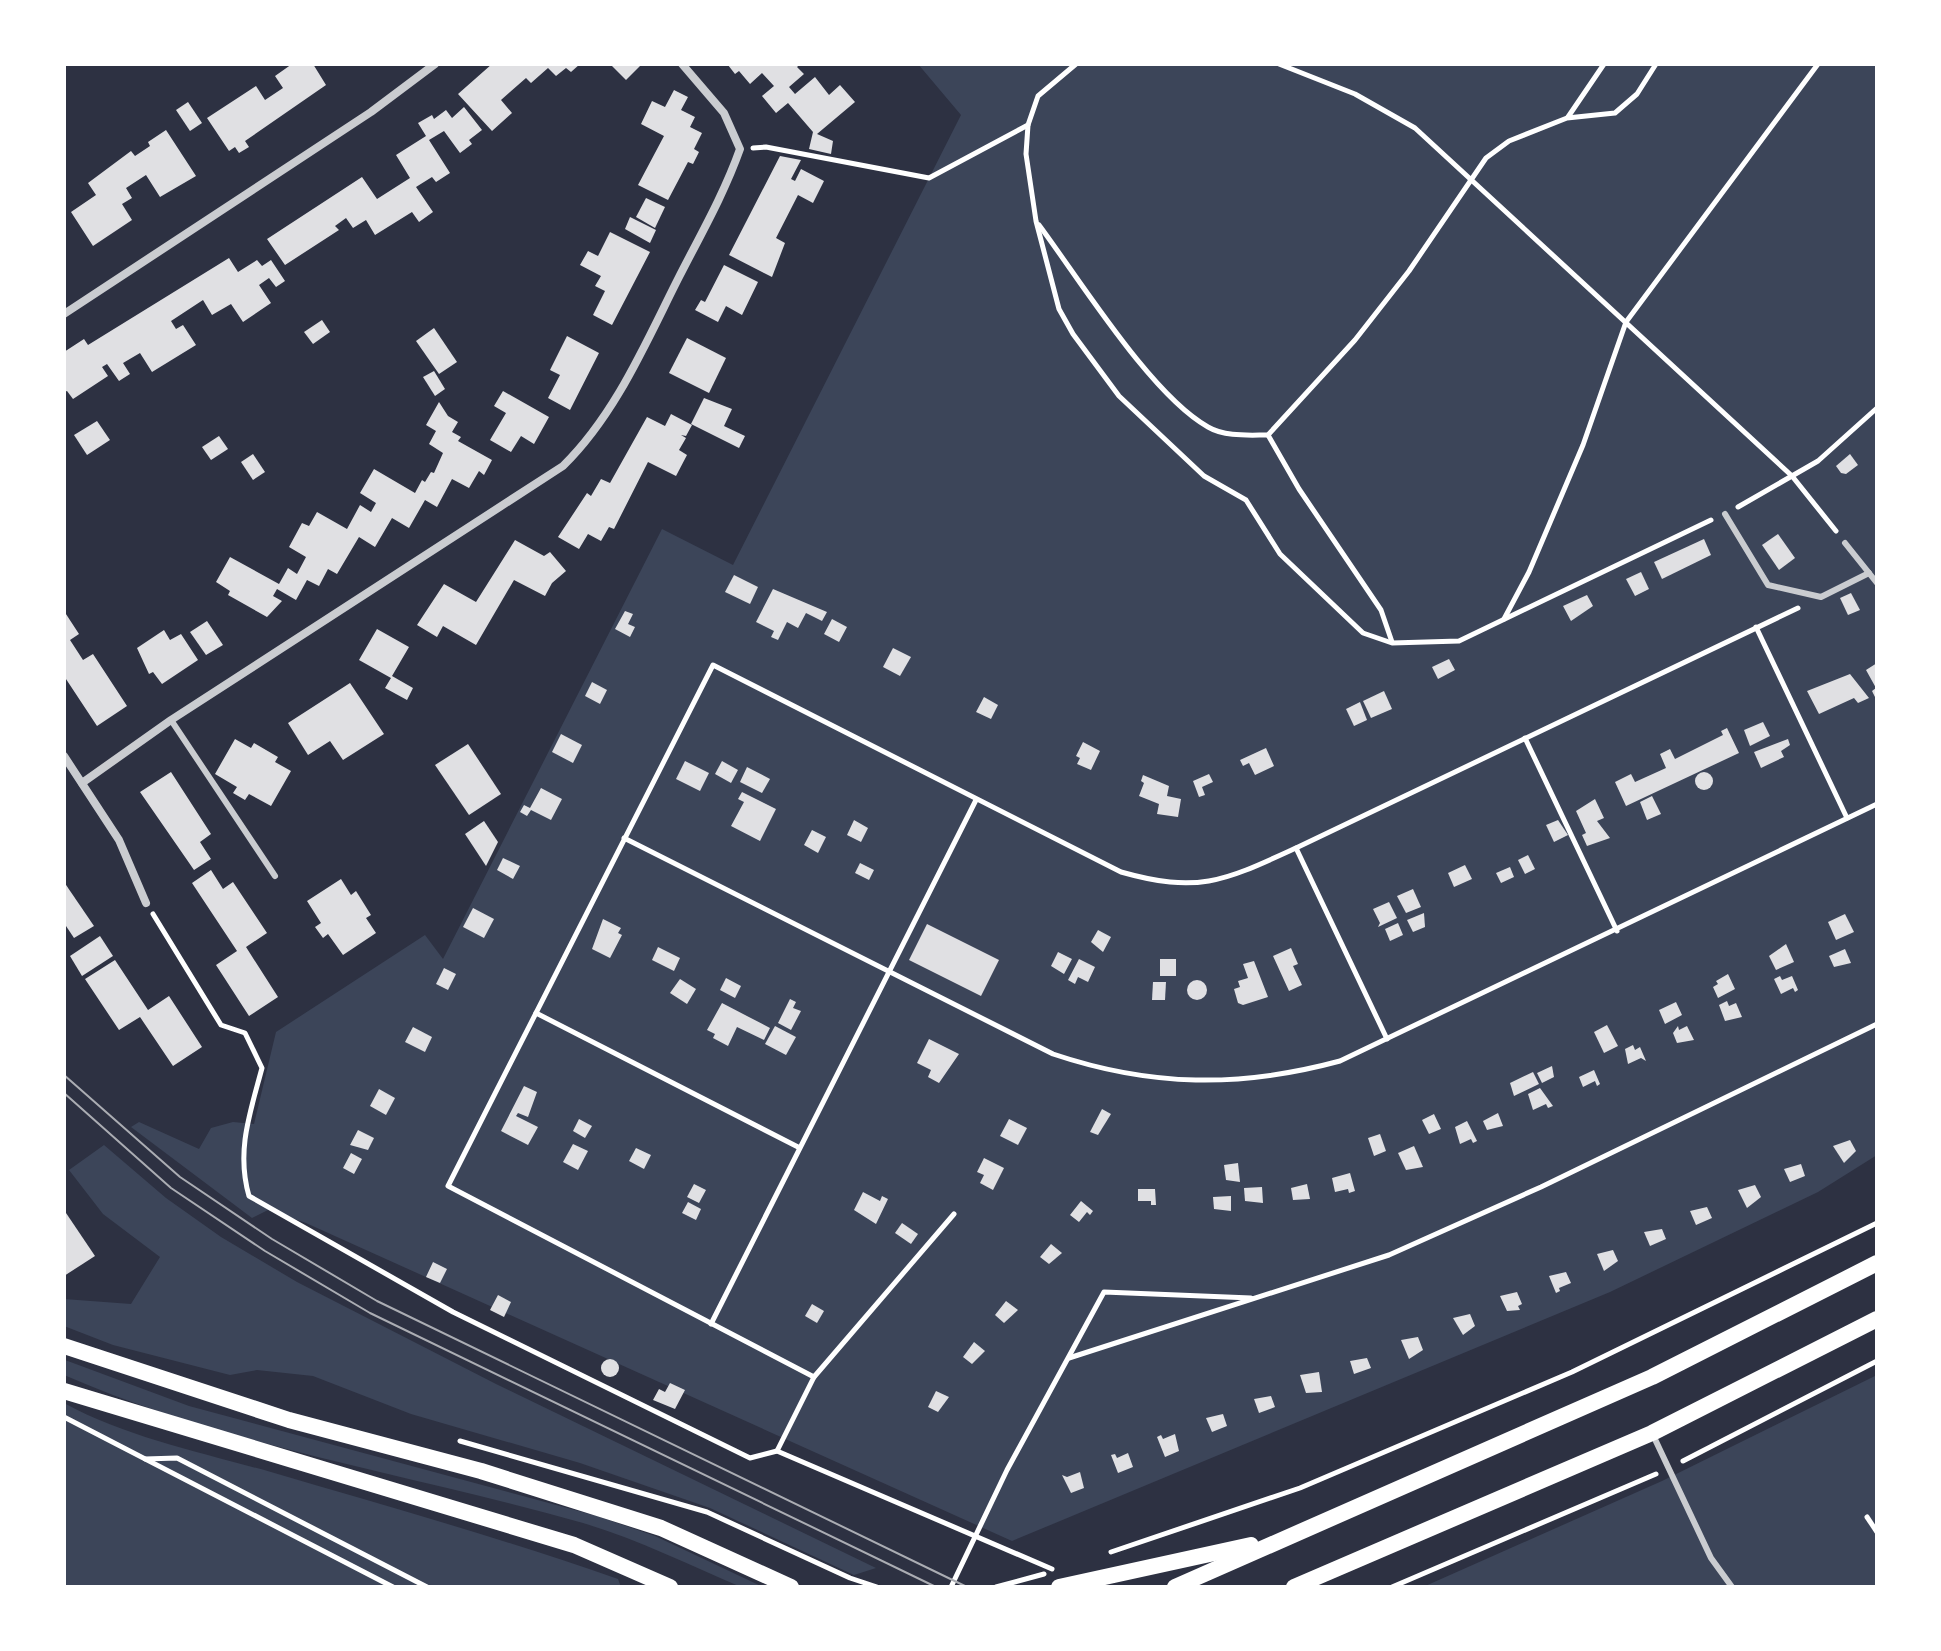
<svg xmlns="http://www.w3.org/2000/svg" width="1941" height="1651" font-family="'Fira Sans',sans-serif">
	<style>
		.green { fill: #3c4559 }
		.building { fill: #e0e0e3 }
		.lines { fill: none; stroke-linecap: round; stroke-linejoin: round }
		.path { stroke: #fff; stroke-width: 5 }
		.service { stroke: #caccd0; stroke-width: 6 }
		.minor { stroke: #caccd0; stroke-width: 8 }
		.secondary { stroke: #fff; stroke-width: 16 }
		.tram { stroke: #abadb3; stroke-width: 2 }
	</style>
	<rect width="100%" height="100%" fill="#2d3142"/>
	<g class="green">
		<polygon points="918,64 1877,64 1877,1155 1818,1192 1610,1292 1012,1541 306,1223 268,1210 252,1218 131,1127 139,1122 199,1149 211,1128 233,1122 254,1124 276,1032 425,935 443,959 662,529 733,565 961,115"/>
		<polygon points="104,1145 166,1198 221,1237 297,1282 496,1384 876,1568 854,1575 710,1508 580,1463 411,1414 313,1376 257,1370 230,1375 113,1345 64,1326 64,1299 131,1304 160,1257 103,1214 69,1170"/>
		<path d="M65 1360 189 1406 597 1516 655 1536 763 1587H741C689 1565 637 1539 583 1523 411 1474 229 1447 64 1375Z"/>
		<polygon points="1877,1375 1877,1587 1423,1587 1662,1481"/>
		<path d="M64 1403C126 1437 203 1453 271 1472 387 1506 504 1539 618 1579L621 1587H64Z"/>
	</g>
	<g class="building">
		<polygon points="292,64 313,64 326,85 245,141 249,147 239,153 235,147 229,151 207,118 256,86 265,100 283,88 275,76"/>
		<polygon points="492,64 580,64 571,72 566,68 556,76 548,68 531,83 526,78 501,100 512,113 492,131 458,94"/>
		<polygon points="610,64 642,64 626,80"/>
		<polygon points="800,64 797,67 804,74 789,87 795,94 815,77 829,95 840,85 855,102 817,134 833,141 831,154 809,149 813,132 788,103 776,113 762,96 774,86 762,73 750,84 739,71 735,74 728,65"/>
		<polygon points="674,90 688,97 681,110 695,117 690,127 702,133 694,149 699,152 693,164 688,162 668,200 638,185 664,136 641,124 652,101 665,107"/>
		<polygon points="188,102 202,123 190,131 176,110"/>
		<polygon points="464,107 482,130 469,140 472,144 460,153 444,131 429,140 450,173 436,182 432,177 416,187 433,212 419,222 412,212 375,235 366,220 353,228 346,218 335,226 339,230 285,265 267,239 362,177 377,199 410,178 396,155 426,136 418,123 432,115 434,119 446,110 452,118"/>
		<polygon points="166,130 196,176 160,197 146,175 126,188 132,198 122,204 132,220 93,246 71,212 96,195 88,183 131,151 135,156 150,146 148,142"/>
		<polygon points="780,156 801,160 791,179 795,181 801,169 824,181 813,203 798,195 776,238 785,243 772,277 729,255"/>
		<polygon points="646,198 665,207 655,228 636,217"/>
		<polygon points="630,217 656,230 650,243 625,229"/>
		<polygon points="610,232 650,252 612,325 593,315 605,291 595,286 601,276 580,265 588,251 598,256"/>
		<polygon points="229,258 238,272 257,260 262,266 271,260 285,281 276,287 269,278 259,285 271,303 243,322 231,304 212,315 203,300 171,321 176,329 183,325 196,345 152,372 140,353 123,363 130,374 119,381 107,364 102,367 108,376 73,399 67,391 64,392 64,352 84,339 88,345"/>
		<polygon points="724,265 758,282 742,315 726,306 718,322 695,310 701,300 705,302"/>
		<polygon points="322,320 330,332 313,344 304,332"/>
		<polygon points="434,328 457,362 439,374 416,341"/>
		<polygon points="567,336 599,353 570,410 548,398 560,375 550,370"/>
		<polygon points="687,338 726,358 709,393 669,373"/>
		<polygon points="434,371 445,389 435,396 423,377"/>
		<polygon points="503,391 549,417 534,444 521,436 511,452 490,440 506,413 494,406"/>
		<polygon points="704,398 732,409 724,426 745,436 739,448 691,424"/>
		<polygon points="439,402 448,416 458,422 452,432 461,437 458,441 492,460 484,475 479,471 469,488 452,479 437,507 425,500 409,528 392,518 375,547 359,537 337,574 328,569 319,586 307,580 296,600 277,589 273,596 282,601 267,617 228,595 230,591 216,582 230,557 279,584 288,568 297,574 306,557 289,547 302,523 309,526 317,512 347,529 360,505 371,512 376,503 360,493 374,469 415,493 422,480 425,482 431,472 434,473 443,453 429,444 436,431 426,425"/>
		<polygon points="671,414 692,425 686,436 681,435 686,438 679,450 687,455 676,476 648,462 614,529 609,527 601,541 588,534 579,549 558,537 587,493 591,496 601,479 610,483 647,417 665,426"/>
		<polygon points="97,421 110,440 87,455 74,435"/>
		<polygon points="219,436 228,449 211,460 202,447"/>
		<polygon points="253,454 265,472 253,480 241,462"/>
		<polygon points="1850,454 1858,465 1846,474 1841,473 1836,466"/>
		<polygon points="1778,534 1795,558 1779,570 1762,545"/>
		<polygon points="1704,539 1711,555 1662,579 1654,562"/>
		<polygon points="515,540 544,556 550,552 566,571 552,583 545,596 514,580 476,645 443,626 437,637 417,625 444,584 476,602"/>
		<polygon points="1641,572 1649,589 1635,596 1626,579"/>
		<polygon points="734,575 758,587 750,604 725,592"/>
		<polygon points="773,589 827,612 822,621 806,613 798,628 787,622 778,640 771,637 774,631 756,622"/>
		<polygon points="1851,593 1860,610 1848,615 1840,598"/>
		<polygon points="1587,595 1593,606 1571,621 1563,606"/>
		<polygon points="64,611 79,634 70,640 83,660 93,654 127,706 97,726 64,676"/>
		<polygon points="625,611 633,614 628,624 635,627 630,637 615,629"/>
		<polygon points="832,619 847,627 839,642 824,634"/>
		<polygon points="207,621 223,645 206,655 190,632"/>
		<polygon points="377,629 409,647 392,676 413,688 407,700 385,688 391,678 359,660"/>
		<polygon points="164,630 170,640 181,634 198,660 162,684 153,672 149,674 137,648"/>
		<polygon points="893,648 911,657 900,676 883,667"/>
		<polygon points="1449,659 1455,670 1438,679 1432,667"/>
		<polygon points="1877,663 1877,701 1872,691 1876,688 1866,670"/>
		<polygon points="1850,674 1869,698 1858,703 1854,698 1819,714 1807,691"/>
		<polygon points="592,682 607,690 600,704 585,696"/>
		<polygon points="350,683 384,734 343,760 330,741 308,755 288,723"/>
		<polygon points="1384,691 1392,709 1371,718 1363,701"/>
		<polygon points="984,697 998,705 991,719 976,712"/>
		<polygon points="1360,702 1367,720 1354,726 1346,709"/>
		<polygon points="1763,722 1770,736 1750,746 1744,730"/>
		<polygon points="1727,728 1739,753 1626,806 1615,782 1631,774 1635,782 1666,768 1660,754 1670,749 1675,759 1723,735 1721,731"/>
		<polygon points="561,734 582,745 573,763 552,752"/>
		<polygon points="235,739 251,748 254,743 278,757 275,762 291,771 271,806 249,794 245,800 233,793 237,787 215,774"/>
		<polygon points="1788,739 1790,745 1781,751 1784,757 1761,768 1754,752"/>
		<polygon points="1083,742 1100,751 1091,770 1077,764 1080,758 1076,756"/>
		<polygon points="468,744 501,794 469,815 435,765"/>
		<polygon points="1266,748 1274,766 1255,775 1249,763 1243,766 1240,760"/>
		<polygon points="685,761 709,773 700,791 676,779"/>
		<polygon points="722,761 738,770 731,783 715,774"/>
		<polygon points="747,767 770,779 762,793 740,782"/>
		<polygon points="171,772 211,834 200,842 211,859 194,870 140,792"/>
		<circle cx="1704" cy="781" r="9"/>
		<polygon points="1209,774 1213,782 1202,787 1205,795 1199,797 1193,781"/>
		<polygon points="1143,775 1169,786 1167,796 1181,799 1178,817 1157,814 1159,804 1139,796 1144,783 1141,781"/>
		<polygon points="541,788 562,799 551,820 531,810 527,816 520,812 524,805 530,808"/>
		<polygon points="742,792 776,809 760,841 731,826 744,802 738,799"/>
		<polygon points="1652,796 1661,814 1647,820 1640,802"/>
		<polygon points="1595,799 1604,818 1597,821 1610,838 1587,846 1582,835 1586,833 1576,811"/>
		<polygon points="854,820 868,828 861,842 847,835"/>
		<polygon points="1558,820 1568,835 1554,842 1546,825"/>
		<polygon points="484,821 498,842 486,866 465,834"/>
		<polygon points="812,830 826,837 818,853 804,845"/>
		<polygon points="1528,855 1535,869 1525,874 1518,860"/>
		<polygon points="503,858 520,866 513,879 497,870"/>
		<polygon points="860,863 874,870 869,880 855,873"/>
		<polygon points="1465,865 1472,879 1454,887 1448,873"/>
		<polygon points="1510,867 1514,877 1501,883 1496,873"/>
		<polygon points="211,870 223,889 233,882 267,933 246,947 278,997 249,1016 216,965 237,951 192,883"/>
		<polygon points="341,879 351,895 356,891 371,915 366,918 376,933 343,955 328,934 323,938 315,927 321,923 307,901"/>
		<polygon points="64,882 94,926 74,938 64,923"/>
		<polygon points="1413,889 1421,907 1406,913 1397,896"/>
		<polygon points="1389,902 1397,918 1378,927 1380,923 1373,909"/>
		<polygon points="473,908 494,919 484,938 463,927"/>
		<polygon points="1424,913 1425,927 1413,932 1407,920"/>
		<polygon points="1845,914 1854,932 1836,940 1828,922"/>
		<polygon points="603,919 621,928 618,933 622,935 610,958 592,949"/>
		<polygon points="1398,923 1403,935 1390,941 1385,929"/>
		<polygon points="927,924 999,960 981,996 909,960"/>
		<polygon points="1098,930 1111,937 1103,952 1091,942"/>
		<polygon points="100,936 113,956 82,976 70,956"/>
		<polygon points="1786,944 1794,962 1776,970 1769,956"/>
		<polygon points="658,947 680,958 674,971 652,960"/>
		<polygon points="1291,948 1298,964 1293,966 1302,985 1289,991 1273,956"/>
		<polygon points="1845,949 1851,963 1834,967 1829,956"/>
		<polygon points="1058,952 1072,959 1064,974 1051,966"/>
		<polygon points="1079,959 1095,967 1088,982 1078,977 1075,984 1068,980"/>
		<rect x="1160" y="959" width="16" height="17"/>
		<polygon points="115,960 148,1010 169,996 202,1047 173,1066 140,1017 119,1030 85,979"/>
		<polygon points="1254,961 1268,997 1243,1005 1238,1003 1234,989 1240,987 1238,981 1248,978 1243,964"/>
		<polygon points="444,968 456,974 448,990 436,984"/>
		<polygon points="1728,974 1735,989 1718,998 1713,987 1718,984 1716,981"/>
		<polygon points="1780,976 1782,980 1792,976 1798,990 1795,992 1793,988 1781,994 1774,979"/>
		<polygon points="726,978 741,986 735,998 720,990"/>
		<polygon points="680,979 696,989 687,1004 670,993"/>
		<circle cx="1197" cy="990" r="10"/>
		<polygon points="1153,982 1166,982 1165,1000 1152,1000"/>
		<polygon points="790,999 796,1002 793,1008 801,1011 791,1030 778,1023"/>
		<polygon points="1727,1001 1729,1006 1736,1003 1742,1017 1725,1021 1719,1005"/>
		<polygon points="1676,1002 1682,1015 1665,1024 1659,1010"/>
		<polygon points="722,1003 770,1028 764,1040 737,1027 728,1046 713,1038 715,1034 707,1030"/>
		<polygon points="1607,1025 1618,1046 1604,1053 1594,1032"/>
		<polygon points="775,1026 796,1037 786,1055 765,1044"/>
		<polygon points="1678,1026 1679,1030 1687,1026 1694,1040 1677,1043 1673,1033"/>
		<polygon points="413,1027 432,1037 425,1052 405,1042"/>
		<polygon points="929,1039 959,1054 939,1083 928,1077 931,1070 917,1063"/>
		<polygon points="1633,1045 1635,1050 1640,1047 1646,1061 1641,1058 1628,1064 1625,1049"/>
		<polygon points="1552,1066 1554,1077 1542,1083 1537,1073"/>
		<polygon points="1594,1070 1600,1084 1597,1086 1595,1081 1583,1087 1579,1077"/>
		<polygon points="1533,1072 1539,1084 1514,1096 1510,1083"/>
		<polygon points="524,1086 537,1092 528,1117 518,1113 516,1116 538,1127 528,1145 501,1131"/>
		<polygon points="1540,1088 1553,1106 1548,1108 1546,1104 1533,1110 1528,1094"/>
		<polygon points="379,1089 395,1098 386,1115 370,1106"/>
		<polygon points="1102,1109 1111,1114 1098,1135 1090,1132"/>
		<polygon points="1498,1113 1503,1126 1487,1130 1483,1121"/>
		<polygon points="1434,1114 1441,1129 1429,1134 1422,1120"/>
		<polygon points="579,1119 592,1126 585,1138 573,1131"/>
		<polygon points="1009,1119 1027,1128 1018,1145 1000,1136"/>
		<polygon points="1467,1121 1477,1141 1473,1143 1471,1139 1460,1144 1455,1127"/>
		<polygon points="358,1130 374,1138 368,1150 350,1145"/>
		<polygon points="1380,1134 1386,1151 1374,1156 1368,1138"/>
		<polygon points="1850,1140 1856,1151 1844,1163 1833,1146"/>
		<polygon points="573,1144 588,1151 578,1170 563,1162"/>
		<polygon points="1414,1146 1423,1167 1406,1170 1398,1153"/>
		<polygon points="636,1148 651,1155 644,1169 629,1161"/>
		<polygon points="351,1153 362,1159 354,1174 343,1168"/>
		<polygon points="984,1158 1004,1168 993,1190 980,1183 984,1175 977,1172"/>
		<polygon points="1238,1163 1240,1182 1226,1180 1224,1165"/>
		<polygon points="1801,1164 1805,1176 1790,1182 1784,1169"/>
		<polygon points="1350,1173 1355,1191 1349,1193 1348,1189 1335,1192 1332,1178"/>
		<polygon points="694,1184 706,1190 699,1203 687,1197"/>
		<polygon points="1307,1184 1310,1199 1293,1200 1291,1188"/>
		<polygon points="1755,1185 1761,1197 1747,1208 1738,1190"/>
		<polygon points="1262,1187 1263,1203 1245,1201 1244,1188"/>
		<polygon points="1138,1189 1155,1189 1156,1205 1151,1205 1151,1201 1138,1201"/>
		<polygon points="863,1192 880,1201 882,1196 888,1199 876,1224 854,1210"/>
		<polygon points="1231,1196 1231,1211 1214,1209 1213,1197"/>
		<polygon points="1081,1201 1093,1211 1090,1215 1087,1212 1079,1222 1070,1215"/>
		<polygon points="688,1202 701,1209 696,1220 682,1213"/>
		<polygon points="1707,1207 1712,1218 1696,1225 1690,1211"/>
		<polygon points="64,1210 95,1256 64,1276"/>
		<polygon points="902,1223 918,1234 911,1244 895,1233"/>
		<polygon points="1662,1229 1666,1239 1650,1246 1644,1232"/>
		<polygon points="1051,1244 1062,1253 1049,1264 1040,1257"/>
		<polygon points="1613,1250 1618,1261 1604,1271 1597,1254"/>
		<polygon points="433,1262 447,1269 440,1283 426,1277"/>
		<polygon points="1566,1272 1571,1283 1559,1288 1560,1291 1556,1293 1549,1276"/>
		<polygon points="1517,1292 1522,1304 1518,1306 1520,1310 1507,1311 1500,1296"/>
		<polygon points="498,1295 511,1302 504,1317 490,1310"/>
		<polygon points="1006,1301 1018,1310 1004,1323 995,1315"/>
		<polygon points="812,1304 824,1311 817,1323 805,1316"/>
		<polygon points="1470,1314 1475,1326 1463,1335 1453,1318"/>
		<polygon points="1418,1337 1423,1350 1409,1359 1401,1340"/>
		<polygon points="974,1342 985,1351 972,1364 963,1357"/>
		<polygon points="1367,1358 1371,1368 1354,1374 1350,1361"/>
		<circle cx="610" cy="1368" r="9"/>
		<polygon points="1319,1372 1322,1392 1306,1393 1300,1375"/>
		<polygon points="670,1383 685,1390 675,1409 653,1400 659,1389 665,1392"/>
		<polygon points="936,1391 949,1397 938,1412 928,1407"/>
		<polygon points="1271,1396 1275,1407 1259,1413 1254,1399"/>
		<polygon points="1223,1414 1227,1426 1212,1432 1206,1418"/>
		<polygon points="1175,1434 1179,1451 1165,1457 1157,1437 1161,1435 1163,1439"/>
		<polygon points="1128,1453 1133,1467 1118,1473 1111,1455 1115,1454 1117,1458"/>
		<polygon points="1080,1472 1084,1488 1071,1493 1062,1475 1067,1477"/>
	</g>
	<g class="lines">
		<g class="path">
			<polyline points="1279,64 1355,94 1415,128 1792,476 1836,531"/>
			<polyline points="1568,117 1604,64"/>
			<polyline points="1028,125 1026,154 1036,221 1059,309 1073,334 1119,396 1204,476 1246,500 1280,554 1363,633 1392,643 1459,641 1711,520"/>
			<polyline points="753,148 766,147 929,178 1028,125 1038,96 1076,64"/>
			<path d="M1039 225C1080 280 1151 395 1208 427 1225 437 1248 435 1268 435L1355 340 1409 271 1486 158 1509 141 1567 118 1615 113 1637 94 1656 64"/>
			<polyline points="1268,435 1299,489 1381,610 1392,642"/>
			<polyline points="1738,507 1818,461 1877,408"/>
			<polyline points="1504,619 1529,572 1583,445 1626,322 1818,64"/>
			<polyline points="1756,627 1847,818"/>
			<polyline points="1525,738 1617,931"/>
			<path d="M624 838 1053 1054C1151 1087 1240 1088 1340 1061L1877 804"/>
			<polyline points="1296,848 1387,1039"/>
			<path d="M153 914 221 1025 245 1033 262 1068C250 1113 236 1151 249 1196L453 1312 750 1458 777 1451 1052 1569"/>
			<polyline points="536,1013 798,1147"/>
			<path d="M954 1214 814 1377 448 1186 713 665 1121 872C1199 894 1224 881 1296 848L1798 608"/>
			<polyline points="711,1324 976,800"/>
			<polyline points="1069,1358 1389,1255 1541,1187 1877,1024"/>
			<polyline points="64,1417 393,1587"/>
			<polyline points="460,1441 707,1512 850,1578 877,1587"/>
			<polyline points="777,1451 814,1377"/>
			<polyline points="145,1459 177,1458 427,1587"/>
			<polyline points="1683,1461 1877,1361"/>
			<polyline points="1867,1517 1877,1532"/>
			<polyline points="1111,1552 1300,1488 1572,1372 1877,1223"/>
			<polyline points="951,1587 1007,1470 1104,1292 1251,1298"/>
			<polyline points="996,1587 1044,1574"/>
			<polyline points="1392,1587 1656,1474"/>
		</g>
		<g class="service">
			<polyline points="1725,514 1768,585 1821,597 1869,573"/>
			<polyline points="1845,543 1877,583"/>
			<polyline points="171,720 275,876"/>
			<polyline points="1653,1435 1711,1558 1732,1587"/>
		</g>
		<g class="minor">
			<polyline points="64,314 371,112 435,64"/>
			<polyline points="64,756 119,840 146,903"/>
			<path d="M82 783 171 720 563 466C616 414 646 342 679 277 701 234 724 194 740 149L724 113 682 64"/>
		</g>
		<g class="secondary">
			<polyline points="64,1346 289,1420 481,1471 661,1528 791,1587"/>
			<polyline points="64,1391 574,1545 670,1587"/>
			<polyline points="1059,1587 1251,1545"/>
			<polyline points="1175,1587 1652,1377 1877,1263"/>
			<polyline points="1294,1587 1652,1433 1877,1319"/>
		</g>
		<g class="tram">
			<polyline points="64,1075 180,1177 272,1239 377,1301 967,1587"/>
			<polyline points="64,1093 171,1188 265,1251 370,1313 936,1587"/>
		</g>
	</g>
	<rect width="1941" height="1651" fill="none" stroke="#ffffff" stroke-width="132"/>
</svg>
